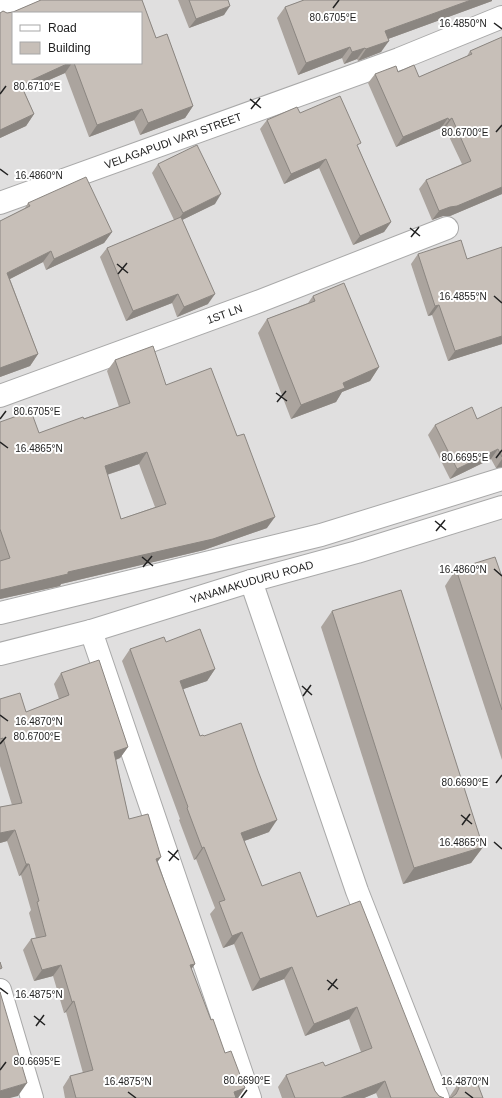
<svg xmlns="http://www.w3.org/2000/svg" width="502" height="1098" font-family="Arial,sans-serif">
	<style>
		.residential { fill: #e0dfdf; fill-rule: evenodd }
		.lines { fill: none; stroke-linecap: round; stroke-linejoin: round }
		.minor-casing { stroke: #a9a9a9; stroke-width: 24 }
		.minor { stroke: #fff; stroke-width: 22 }
		.wall { fill: #aba49e; fill-rule: evenodd }
		.shaded-wall { fill: #8b8681 }
		.building { fill: #c7bfb8; stroke: #8b8681; fill-rule: evenodd }
		.ticks { fill: none; stroke: #222; stroke-width: 1.5 }
		.labels { text-anchor: middle; stroke-width: 4; stroke-linejoin: round; paint-order: stroke }
		.street-label { font-size: 11px; fill: #222; stroke: #fff }
		.ticks-label { font-size: 10px; text-anchor: middle; fill: #222; stroke: #fff; stroke-width: 4; stroke-linejoin: round; paint-order: stroke }
	</style>
	<rect width="100%" height="100%" fill="#f2efe9"/>
	<path class="residential" d="M0 0H502V1098H0ZM13 13H141V63H13Z"/>
	<g class="lines">
		<g class="minor-casing">
			<g id="minor">
				<polyline points="0,12 28,0"/>
				<path id="s1" d="M0 203 399 59 502 17"/>
				<path id="s2" d="M0 396 260 301 447 228"/>
				<polyline points="251,581 357,891 438,1098"/>
				<polyline points="0,613 321,535 502,479"/>
				<polyline points="91,631 250,1098"/>
				<path id="s3" d="M0 654 91 631 251 581 357 552 502 507"/>
				<polyline points="0,990 32,1098"/>
			</g>
		</g>
		<use href="#minor" class="minor"/>
	</g>
	<g class="wall">
		<path d="M41 0H142L156 38 167 34 193 106 185 118 140 135 134 120 89 137 65 73 24 91 34 114 26 126 0 138V13L3 11 7 13 13 12ZM13 13H141V63H13Z"/>
		<polygon points="178,0 228,0 224,15 189,28"/>
		<polygon points="304,0 492,0 492,1 388,39 381,52 358,61 357,59 344,64 342,58 298,75 277,18 285,7"/>
		<polygon points="502,37 502,194 450,216 443,216 432,220 419,189 426,180 462,164 445,128 442,129 441,128 396,147 368,83 375,74 398,72 419,77 467,56 470,51"/>
		<polygon points="300,113 358,147 391,222 384,232 353,245 319,168 284,184 260,129 267,120"/>
		<polygon points="158,164 215,204 182,220 208,304 177,317 172,303 126,321 100,257 107,248 174,220 152,173"/>
		<polygon points="28,203 112,232 104,243 46,270 43,262 10,279 38,354 30,366 0,377 0,221 25,208"/>
		<polygon points="502,247 502,345 502,344 448,361 432,315 428,316 411,264 418,254 467,259"/>
		<polygon points="313,296 379,367 370,381 342,392 336,402 291,419 258,333 267,319 308,303"/>
		<path d="M115 360 166 385 267 528 204 550 61 584 60 586 0 599V422L39 433 119 407 107 371ZM139 464 155 507 121 519 107 475Z"/>
		<polygon points="502,407 502,467 496,468 491,459 450,479 428,435 435,425 477,419"/>
		<polygon points="456,569 502,577 502,760 445,586"/>
		<polygon points="332,611 483,847 471,863 403,884 321,627"/>
		<polygon points="166,642 215,669 207,681 183,689 200,736 269,832 244,841 262,886 317,917 435,1091 439,1096 444,1098 378,1098 376,1093 364,1098 282,1098 278,1087 286,1075 325,1066 361,1052 349,1019 305,1036 284,979 252,991 234,944 223,948 210,914 215,908 196,859 194,860 179,820 180,819 122,661 130,649"/>
		<polygon points="61,673 128,747 120,758 116,760 129,819 161,857 157,862 195,964 191,969 211,1020 225,1053 245,1088 238,1098 65,1098 63,1087 70,1076 83,1073 66,1012 64,1013 53,976 34,981 23,950 31,939 36,938 29,913 31,910 21,875 19,876 7,841 0,843 0,807 12,805 0,766 0,699 26,712 59,699 54,684"/>
		<polygon points="458,1084 483,1098 450,1098 450,1096"/>
	</g>
	<g class="shaded-wall">
		<polygon points="471,0 492,0 492,1 377,43 385,31"/>
		<polygon points="230,6 224,15 189,28 196,19"/>
		<polygon points="389,41 381,52 358,61 366,49"/>
		<polygon points="350,47 342,58 298,75 306,63"/>
		<polygon points="365,48 357,59 344,64 352,52"/>
		<polygon points="69,63 72,63 65,73 12,96 21,85"/>
		<polygon points="193,106 185,118 140,135 148,123"/>
		<polygon points="142,109 134,120 89,137 97,125"/>
		<polygon points="34,114 26,126 0,138 0,130"/>
		<polygon points="448,118 441,128 396,147 403,137"/>
		<polygon points="452,118 445,128 442,129 449,120"/>
		<polygon points="326,159 319,168 284,184 291,174"/>
		<polygon points="502,187 502,194 450,216 443,216 432,220 439,211"/>
		<polygon points="221,194 215,204 176,223 183,213"/>
		<polygon points="391,222 384,232 353,245 360,236"/>
		<polygon points="112,232 104,243 46,270 54,259"/>
		<polygon points="51,251 43,262 0,284 7,273"/>
		<polygon points="178,294 172,303 126,321 133,311"/>
		<polygon points="215,294 208,304 177,317 184,307"/>
		<polygon points="439,305 432,315 428,316 435,306"/>
		<polygon points="502,336 502,344 448,361 455,351"/>
		<polygon points="38,354 30,366 0,377 0,368"/>
		<polygon points="379,367 370,381 342,392 336,402 291,419 301,405 343,383"/>
		<polygon points="498,449 491,459 450,479 457,469"/>
		<polygon points="147,452 139,464 97,478 105,466"/>
		<polygon points="502,459 502,467 496,468"/>
		<polygon points="275,517 267,528 204,550 61,584 60,586 0,599 0,590 68,572"/>
		<polygon points="215,669 207,681 172,693 180,681"/>
		<polygon points="128,747 120,758 106,763 114,752"/>
		<polygon points="277,820 269,832 233,845 241,833"/>
		<polygon points="15,830 7,841 0,843 0,833"/>
		<polygon points="204,847 196,859 194,860 202,848"/>
		<polygon points="483,847 471,863 403,884 414,868"/>
		<polygon points="161,857 153,868 156,859"/>
		<polygon points="26,864 29,864 21,875 19,876"/>
		<polygon points="242,932 234,944 223,948 232,936"/>
		<polygon points="195,964 187,975 190,965"/>
		<polygon points="61,965 53,976 34,981 42,970"/>
		<polygon points="292,967 284,979 252,991 260,979"/>
		<polygon points="74,1001 66,1012 64,1013 72,1002"/>
		<polygon points="357,1007 349,1019 305,1036 314,1024"/>
		<polygon points="385,1081 376,1093 364,1098 341,1098"/>
		<polygon points="27,1083 18,1096 10,1098 0,1098 0,1091"/>
		<polygon points="245,1088 238,1098 230,1098 234,1092"/>
	</g>
	<g class="building">
		<polygon points="41,0 142,0 156,38 167,34 193,106 148,123 142,109 97,125 74,63 141,63 141,13 13,13 13,63 69,63 21,85 34,114 0,130 0,13 3,11 7,13 13,12"/>
		<polygon points="189,0 228,0 230,6 196,19"/>
		<polygon points="304,0 471,0 385,31 389,41 366,49 365,48 352,52 350,47 306,63 285,7"/>
		<polygon points="502,37 502,187 457,206 450,207 439,211 426,180 471,161 452,118 449,120 448,118 403,137 375,74 396,66 398,72 414,65 419,77 472,54 470,51"/>
		<polygon points="340,96 361,143 357,145 391,222 360,236 326,159 291,174 267,120 297,107 300,113"/>
		<polygon points="197,145 221,194 183,213 158,164"/>
		<polygon points="86,177 112,232 54,259 51,251 7,273 38,354 0,368 0,221 30,206 28,203"/>
		<polygon points="181,217 215,294 184,307 178,294 133,311 107,248"/>
		<polygon points="461,240 467,259 502,247 502,336 455,351 439,305 435,306 418,254"/>
		<polygon points="344,283 379,367 343,383 345,388 301,405 267,319 315,301 313,296"/>
		<path d="M153 346 166 385 211 368 237 436 244 434 275 517 213 539 68 572V574L0 590V561L10 558 0 529V422L31 411 39 433 83 417 84 419 130 403 115 360ZM147 452 166 504 121 519 105 466Z"/>
		<polygon points="472,407 477,419 502,407 502,457 498,449 457,469 435,425"/>
		<polygon points="495,557 502,577 502,710 456,569"/>
		<polygon points="401,590 483,847 414,868 332,611"/>
		<polygon points="200,629 215,669 180,681 200,736 203,735 204,736 241,723 258,771 277,820 241,833 262,886 300,872 317,917 360,901 435,1091 439,1096 444,1098 391,1098 385,1081 341,1098 295,1098 286,1075 323,1062 325,1066 372,1048 357,1007 314,1024 292,967 260,979 242,932 232,936 219,902 225,900 204,847 202,848 187,808 188,807 130,649 164,637 166,642"/>
		<polygon points="99,660 128,747 114,752 129,819 148,814 161,857 156,859 195,964 190,965 211,1020 213,1019 225,1053 231,1051 245,1088 234,1092 236,1098 76,1098 70,1076 93,1070 74,1001 72,1002 61,965 42,970 31,939 46,936 37,902 39,901 29,864 26,864 15,830 0,833 0,807 22,803 3,738 0,739 0,699 20,693 26,712 69,695 61,673"/>
		<polygon points="0,962 2,968 0,969"/>
		<polygon points="0,992 27,1083 0,1091"/>
		<polygon points="475,1077 483,1098 449,1098 451,1098 456,1094 459,1088 458,1084"/>
	</g>
	<path class="ticks" d="M333 8 339 0M494 23 502 29M0 94 6 86M250 99 261 108M251 109 260 98M496 132 502 125M0 169 8 175M410 228 420 236M411 237 419 227M117 264 128 273M118 274 127 263M494 296 502 303M276 393 287 401M277 402 286 391M0 419 6 411M0 442 8 448M496 458 502 450M435 521 446 530M436 531 445 520M142 557 153 566M143 567 152 556M494 569 502 576M302 686 312 695M303 696 311 685M0 715 8 721M0 744 6 737M496 783 502 775M461 815 472 824M462 825 470 814M494 842 502 849M168 851 179 860M169 861 178 850M327 980 338 989M0 988 8 994M328 990 337 979M34 1016 45 1025M36 1026 44 1015M0 1070 6 1062M128 1092 136 1098M465 1092 473 1098M241 1098 247 1090"/>
	<g class="labels">
		<g class="street-label">
			<text dy="4" stroke="none"><textPath href="#s1" startOffset="184">VELAGAPUDI VARI STREET</textPath></text>
			<text dy="4" stroke="none"><textPath href="#s2" startOffset="239">1ST LN</textPath></text>
			<text dy="4" stroke="none"><textPath href="#s3" startOffset="262">YANAMAKUDURU ROAD</textPath></text>
		</g>
	</g>
	<g class="ticks-label">
		<text x="333" y="21">80.6705°E</text>
		<text x="463" y="27">16.4850°N</text>
		<text x="37" y="90">80.6710°E</text>
		<text x="465" y="136">80.6700°E</text>
		<text x="39" y="179">16.4860°N</text>
		<text x="463" y="300">16.4855°N</text>
		<text x="37" y="415">80.6705°E</text>
		<text x="39" y="452">16.4865°N</text>
		<text x="465" y="461">80.6695°E</text>
		<text x="463" y="573">16.4860°N</text>
		<text x="39" y="725">16.4870°N</text>
		<text x="37" y="740">80.6700°E</text>
		<text x="465" y="786">80.6690°E</text>
		<text x="463" y="846">16.4865°N</text>
		<text x="39" y="998">16.4875°N</text>
		<text x="37" y="1065">80.6695°E</text>
		<text x="247" y="1084">80.6690°E</text>
		<text x="128" y="1085">16.4875°N</text>
		<text x="465" y="1085">16.4870°N</text>
	</g>
	<rect x="12" y="12" width="130" height="52" fill="#ffffff" stroke="#a7a7a7"/>
	<rect x="20" y="25" width="20" height="6" fill="#ffffff" stroke="#a7a7a7"/>
	<text x="48" y="32" font-size="12" fill="#222222">Road</text>
	<rect x="20" y="42" width="20" height="12" fill="#c7bfb8" stroke="#a7a7a7"/>
	<text x="48" y="52" font-size="12" fill="#222222">Building</text>
</svg>
